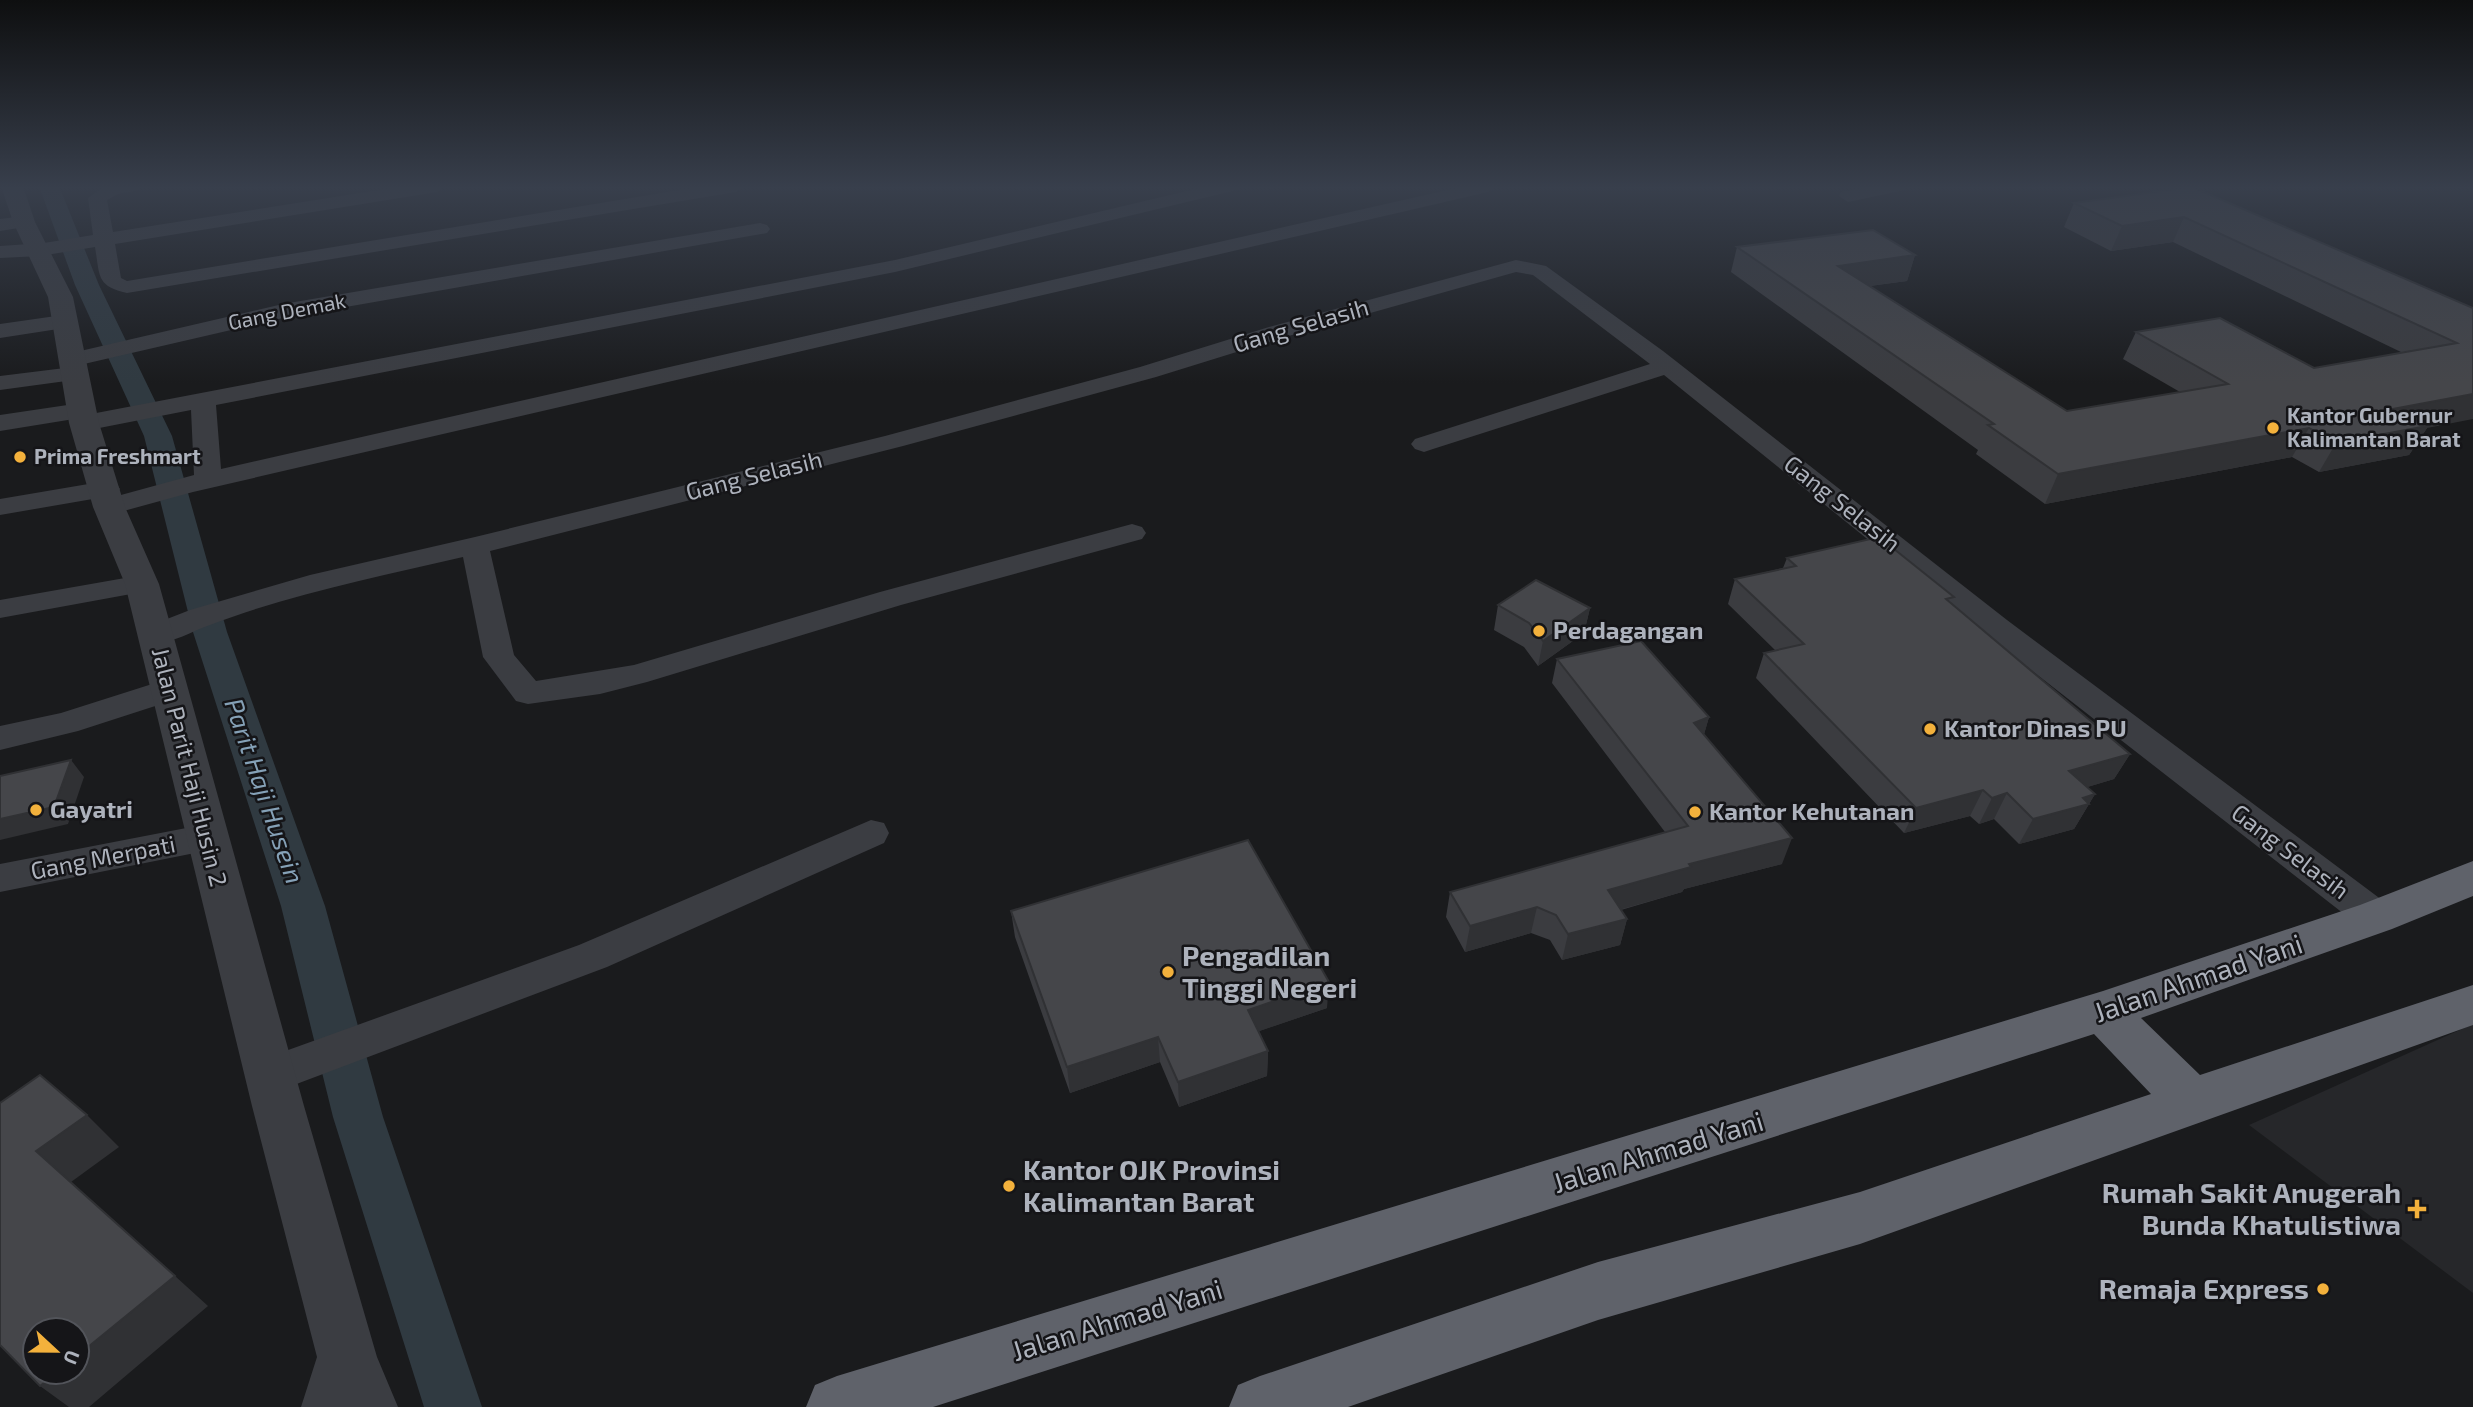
<svg xmlns="http://www.w3.org/2000/svg" width="2473" height="1407" font-family="'Exo 2',sans-serif">
	<style>
		.built { fill: #26272a }
		.lines { fill: none; stroke-linecap: round; stroke-linejoin: round }
		.canal { fill: #303a41; fill-rule: evenodd }
		.minor { fill: #3b3d42; fill-rule: evenodd }
		.tertiary { fill: #3b3d42; fill-rule: evenodd }
		.trunk { fill: #5f626a; fill-rule: evenodd }
		.wall { fill: #3b3c40 }
		.shaded-wall { fill: #303134 }
		.building { fill: #45464a; stroke: #303134; stroke-width: 2 }
		.poi-dot { fill: #f3b13c; stroke: #151518; stroke-width: 2.5 }
		.labels { text-anchor: middle; stroke-width: 5; stroke-linejoin: round; paint-order: stroke }
		.far-street-label { font-size: 21px; fill: #adb2bc; stroke: #151518 }
		.far-poi-label { font-size: 21px; font-weight: bold; fill: #adb2bc; stroke: #151518; text-anchor: start }
		.street-label { font-size: 24px; fill: #adb2bc; stroke: #151518 }
		.poi-label { font-size: 24px; font-weight: bold; fill: #adb2bc; stroke: #151518; text-anchor: start }
		.water-label { font-size: 26px; font-style: italic; fill: #85a1b7; stroke: #151518 }
		.near-poi-label { font-size: 28px; font-weight: bold; fill: #adb2bc; stroke: #151518; text-anchor: start }
		.near-street-label { font-size: 28px; fill: #adb2bc; stroke: #151518 }
	</style>
	<rect width="100%" height="100%" fill="#1a1b1d"/>
	<polygon class="built" points="2473,1024 2473,1293 2249,1125"/>
	<g class="lines">
		<polygon class="canal" points="39,186 59,186 99,285 172,436 227,632 325,906 383,1117 482,1407 424,1407 333,1117 281,906 193,632 144,436 75,285"/>
		<g class="minor">
			<path d="M105 186H142L140 190 118 194 107 200 113 232 404 186H446L437 192 115 244 121 278 127 281 704 186H745L736 192 127 293C96 286 100 276 95 247L40 256 0 258V246L44 243 93 235 88 198Z"/>
			<polygon points="1208,186 1239,186 1237,190 895,272 216,405 221,469 1465,186 1497,186 1488,192 193,492 109,515 99,513 95,507 99,501 194,475 191,410 84,431 75,428 71,423 74,419 0,431 0,415 81,403 90,405 93,410 91,414 895,260"/>
			<polygon points="1871,186 1907,186 1905,190 1848,202 1839,196 1841,192"/>
			<polygon points="24,216 34,222 31,226 0,231 0,219"/>
			<polygon points="760,223 767,225 770,229 767,233 283,318 71,367 63,365 59,360 63,355 283,304"/>
			<path d="M1516 260 1546 266 1663 351 2007 620 2390 906 2396 917 2390 928 2376 932 2362 928 1985 634 1664 375 1433 449 1424 452 1415 449 1411 444 1415 439 1650 364 1533 275 1516 272 1285 337 1156 377 903 446 490 551 514 655 536 681 634 665 880 592 1132 524 1142 527 1146 533 1142 539 901 605 647 682 600 694 528 704 516 701 483 657 463 557C378 577 291 594 210 625 189 632 166 648 144 642L139 635 144 628 190 610 310 575 475 537 885 436 1140 367 1269 327Z"/>
			<polygon points="63,315 71,317 74,322 71,327 0,338 0,324"/>
			<polygon points="73,367 81,369 85,374 81,379 0,390 0,376"/>
			<polygon points="106,481 116,483 120,489 116,495 0,515 0,499"/>
			<polygon points="142,575 153,578 157,584 153,590 0,618 0,600"/>
			<polygon points="171,678 183,681 187,689 183,697 78,731 0,750 0,726 61,713"/>
			<polygon points="871,820 884,823 889,833 884,843 607,967 270,1094 255,1088 248,1075 255,1062 579,945"/>
			<polygon points="207,824 220,828 226,838 220,848 0,892 0,864"/>
		</g>
		<polygon class="tertiary" points="1,186 23,186 35,222 73,297 99,423 125,507 159,584 304,1106 377,1357 398,1407 301,1407 317,1357 252,1106 125,584 93,507 69,423 48,297 13,222"/>
		<polygon class="trunk" points="2473,861 2473,896 2392,929 2141,1018 2200,1075 2473,985 2473,1025 1860,1244 1598,1320 1348,1407 1229,1407 1238,1385 1260,1376 1598,1262 1860,1192 2151,1094 2094,1034 933,1407 806,1407 815,1385 837,1376 2103,991 2360,905"/>
	</g>
	<g class="wall">
		<polygon points="2192,187 2473,308 2427,428 2409,455 2319,472 2292,457 2045,504 1976,454 1978,450 1731,272 1737,247 1915,255 1907,281 1870,286 2067,411 2180,392 2123,359 2136,332 2314,368 2403,353 2173,242 2111,251 2064,227 2074,203"/>
		<polygon points="1787,558 1951,603 2130,754 2114,779 2087,787 2095,794 2074,829 2019,844 1994,819 1979,824 1970,816 1904,833 1756,678 1764,653 1776,651 1728,604 1735,579 1783,568"/>
		<polygon points="1498,605 1590,608 1584,633 1538,666 1524,647 1494,630"/>
		<polygon points="1557,659 1709,717 1704,734 1782,864 1684,889 1682,892 1621,910 1627,919 1620,945 1562,960 1550,940 1531,933 1465,952 1446,917 1450,892 1665,832 1552,683"/>
		<polygon points="1011,911 1327,1008 1259,1031 1268,1051 1267,1076 1179,1107 1160,1062 1070,1093 1015,937"/>
	</g>
	<g class="shaded-wall">
		<polygon points="2184,217 2173,242 2111,251 2122,226"/>
		<polygon points="1915,255 1907,281 1830,291 1838,266"/>
		<polygon points="2473,394 2473,419 2427,428 2409,455 2319,472 2336,443 2393,409"/>
		<polygon points="2309,428 2292,457 2045,504 2058,474"/>
		<polygon points="1590,608 1584,633 1538,666 1543,641"/>
		<polygon points="1709,717 1702,742 1694,723"/>
		<polygon points="2130,754 2114,779 2055,797 2069,771"/>
		<polygon points="71,760 84,777 68,824 0,840 0,819"/>
		<polygon points="1983,790 1970,816 1904,833 1916,808"/>
		<polygon points="2007,793 1994,819 1979,824 1992,798"/>
		<polygon points="2095,794 2074,829 2019,844 2033,819"/>
		<polygon points="1792,838 1782,864 1684,889 1682,892 1601,915 1608,890 1689,864"/>
		<polygon points="1537,907 1531,933 1465,952 1470,926"/>
		<polygon points="1627,919 1620,945 1562,960 1568,934"/>
		<polygon points="1329,982 1327,1008 1248,1035 1248,1010"/>
		<polygon points="1158,1037 1160,1062 1070,1093 1067,1067"/>
		<polygon points="1268,1051 1267,1076 1179,1107 1178,1082"/>
		<polygon points="87,1115 119,1147 71,1182 36,1151"/>
		<polygon points="175,1276 208,1306 89,1407 69,1407 40,1386 58,1372 77,1372 77,1356"/>
	</g>
	<g class="building">
		<polygon points="2192,187 2473,308 2473,394 2393,409 2427,426 2336,443 2309,428 2058,474 1988,425 1994,424 1737,247 1873,230 1915,255 1838,266 2067,411 2228,384 2136,332 2220,318 2314,368 2457,343 2184,217 2122,226 2074,203"/>
		<polygon points="1879,537 1954,597 1946,599 2130,754 2069,771 2095,794 2083,798 2089,804 2033,819 2007,793 1992,798 1983,790 1916,808 1764,653 1804,644 1735,579 1796,566 1787,558"/>
		<polygon points="1536,580 1590,608 1543,641 1529,623 1498,605"/>
		<polygon points="1641,641 1709,717 1694,723 1792,838 1689,864 1691,867 1608,890 1627,919 1568,934 1556,915 1537,907 1470,926 1450,892 1688,826 1557,659"/>
		<polygon points="71,760 54,807 0,819 0,776"/>
		<polygon points="1248,840 1329,982 1248,1010 1268,1051 1178,1082 1158,1037 1067,1067 1011,911"/>
		<polygon points="40,1075 87,1115 36,1151 175,1276 77,1356 77,1330 35,1330 35,1372 58,1372 40,1386 0,1345 0,1103"/>
	</g>
	<linearGradient id="sky" x2="0" y2="1"><stop stop-color="#0e0f10"/><stop offset="0.49" stop-color="#383f4c"/><stop offset="1" stop-color="#383f4c" stop-opacity="0"/></linearGradient>
	<rect width="2473" height="383" fill="url(#sky)"/>
	<g class="poi-dot">
		<circle cx="2273" cy="428" r="7"/>
		<circle cx="20" cy="457" r="7"/>
		<circle cx="1539" cy="631" r="7"/>
		<circle cx="1930" cy="729" r="7"/>
		<circle cx="36" cy="810" r="7"/>
		<circle cx="1695" cy="812" r="7"/>
		<circle cx="1168" cy="972" r="7"/>
		<circle cx="1009" cy="1186" r="7"/>
		<path d="M2413.5 1198.5h7v7h7v7h-7v7h-7v-7h-7v-7h7z"/>
		<circle cx="2323" cy="1289" r="7"/>
	</g>
	<g class="labels">
		<g class="far-street-label">
			<text transform="translate(287 312) rotate(-11)" y="7">Gang Demak</text>
		</g>
		<g class="far-poi-label">
			<text x="2287" y="423">Kantor Gubernur<tspan x="2287" dy="24">Kalimantan Barat</tspan></text>
			<text x="34" y="464">Prima Freshmart</text>
		</g>
		<g class="street-label">
			<text transform="translate(1301 326) rotate(-16)" y="8">Gang Selasih</text>
			<text transform="translate(754 476) rotate(-14)" y="8">Gang Selasih</text>
			<text transform="translate(1842 504) rotate(38)" y="8">Gang Selasih</text>
			<text transform="translate(189 767) rotate(76)" y="8">Jalan Parit Haji Husin 2</text>
			<text transform="translate(2290 852) rotate(37)" y="8">Gang Selasih</text>
			<text transform="translate(103 858) rotate(-11)" y="8">Gang Merpati</text>
		</g>
		<g class="poi-label">
			<text x="1553" y="639">Perdagangan</text>
			<text x="1944" y="737">Kantor Dinas PU</text>
			<text x="50" y="818">Gayatri</text>
			<text x="1709" y="820">Kantor Kehutanan</text>
		</g>
		<g class="water-label">
			<text transform="translate(264 791) rotate(71)" y="9">Parit Haji Husein</text>
		</g>
		<g class="near-poi-label">
			<text x="1182" y="966">Pengadilan<tspan x="1182" dy="32">Tinggi Negeri</tspan></text>
			<text x="1023" y="1180">Kantor OJK Provinsi<tspan x="1023" dy="32">Kalimantan Barat</tspan></text>
			<text x="2401" y="1203" text-anchor="end">Rumah Sakit Anugerah<tspan x="2401" dy="32">Bunda Khatulistiwa</tspan></text>
			<text x="2309" y="1299" text-anchor="end">Remaja Express</text>
		</g>
		<g class="near-street-label">
			<text transform="translate(2198 978) rotate(-19)" y="10">Jalan Ahmad Yani</text>
			<text transform="translate(1658 1152) rotate(-17)" y="10">Jalan Ahmad Yani</text>
			<text transform="translate(1117 1320) rotate(-17)" y="10">Jalan Ahmad Yani</text>
		</g>
	</g>
	<g transform="translate(56 1351) rotate(112)"><circle r="33" fill="#151518" stroke="#52545a" stroke-width="2"/>
	<path d="M0-5L12 26L0 18L-12 26Z" fill="#f3b13c"/>
	<text y="-10" font-size="19" font-weight="bold" text-anchor="middle" fill="#adb2bc">U</text>
	</g>
</svg>
